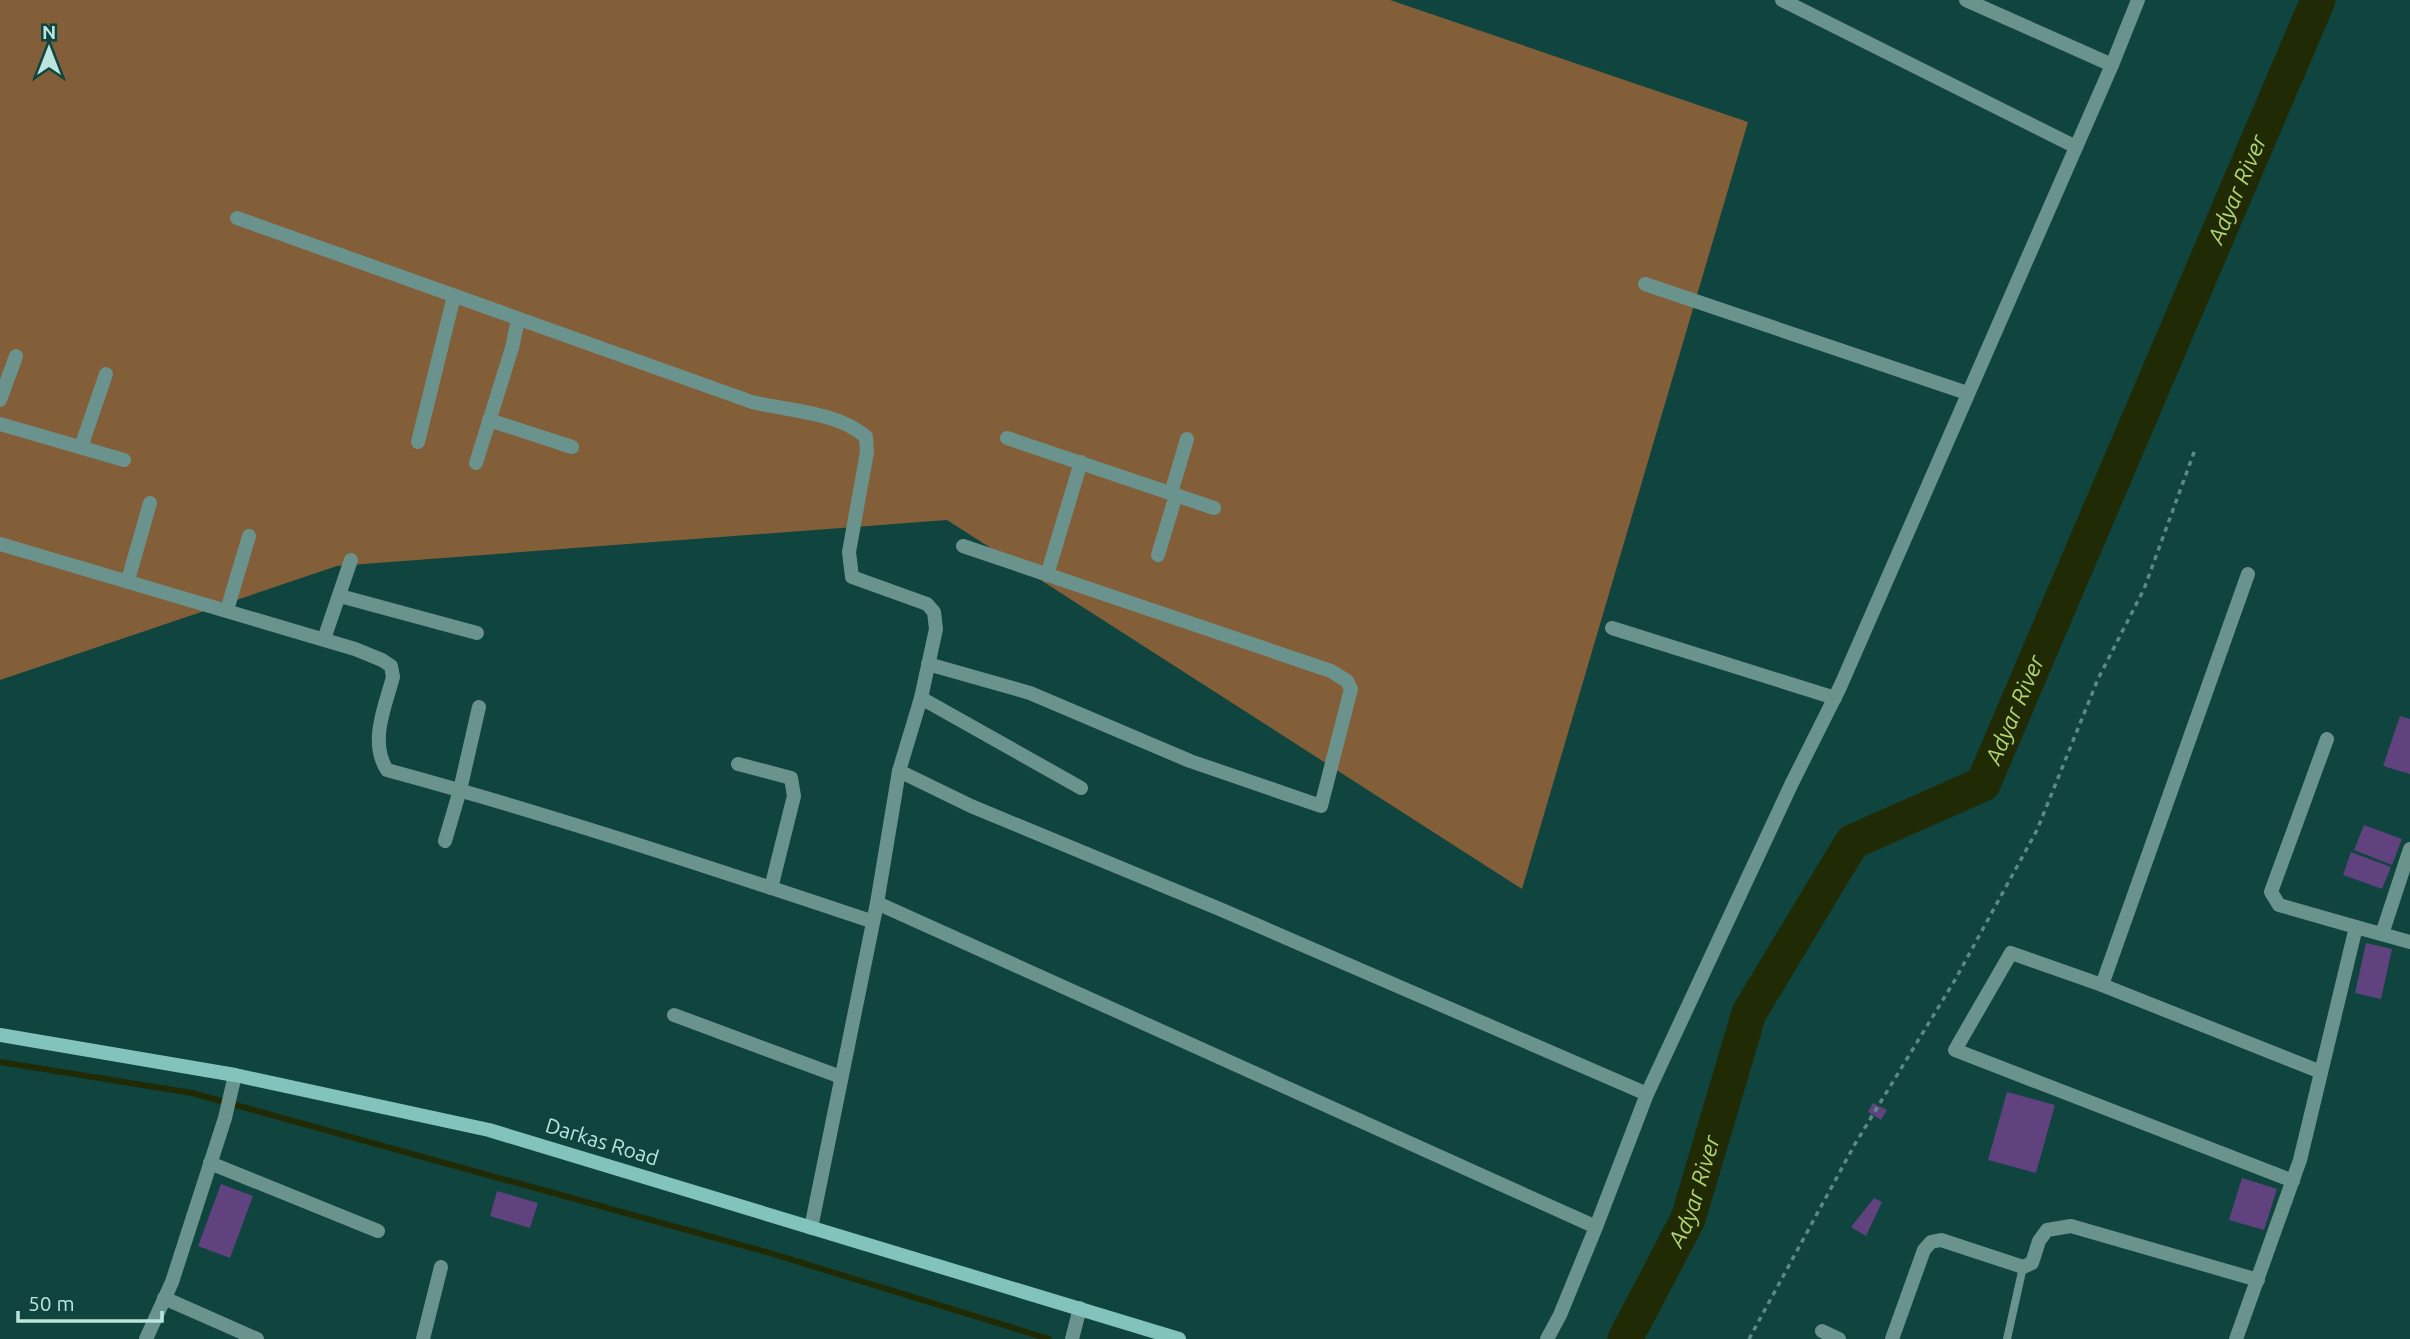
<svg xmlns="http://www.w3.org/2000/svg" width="2410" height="1339" font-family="Ubuntu,sans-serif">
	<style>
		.green { fill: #825e39 }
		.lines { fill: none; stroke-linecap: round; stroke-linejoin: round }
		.stream { stroke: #202b05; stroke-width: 6 }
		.river { stroke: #202b05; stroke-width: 35 }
		.building { fill: #5f427e }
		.path { stroke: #598a84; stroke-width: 3.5; stroke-dasharray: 5 5; stroke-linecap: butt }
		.lane { stroke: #6b938d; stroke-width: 8 }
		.street { stroke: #6b938d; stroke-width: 14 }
		.secondary { stroke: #82c4bb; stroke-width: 14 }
		.labels { text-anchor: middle; stroke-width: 5; stroke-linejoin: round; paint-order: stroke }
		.street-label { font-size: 21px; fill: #bae6df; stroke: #0f443f }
		.water-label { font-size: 23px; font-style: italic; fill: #b2d472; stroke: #0f443f }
	</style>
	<rect width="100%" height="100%" fill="#0f443f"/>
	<polygon class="green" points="0,0 1390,0 1748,122 1522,889 947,520 337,566 0,680"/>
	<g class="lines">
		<polyline class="stream" points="0,1062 192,1093 770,1253 1049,1339"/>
		<path class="river" id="s1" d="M1625 1339 1688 1219 1749 1013 1852 842 1983 784 2318 0"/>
	</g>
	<g class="building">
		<polygon points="2400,716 2410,719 2410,774 2383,766"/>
		<polygon points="2364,825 2402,839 2392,865 2354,850"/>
		<polygon points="2351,852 2391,867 2382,889 2343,875"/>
		<polygon points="2366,943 2392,949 2381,999 2355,993"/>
		<polygon points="2007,1092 2055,1105 2036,1173 1988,1160"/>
		<polygon points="1873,1103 1887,1110 1881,1120 1868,1112"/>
		<polygon points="2242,1178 2277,1189 2264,1230 2229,1220"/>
		<polygon points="221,1184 253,1196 230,1258 198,1246"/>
		<polygon points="497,1191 538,1203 530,1228 490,1216"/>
		<polygon points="1874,1198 1882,1202 1866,1236 1851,1227"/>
	</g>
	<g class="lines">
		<polyline class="path" points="1749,1339 1855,1144 1955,980 2037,830 2098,679 2144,589 2196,447"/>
		<polyline class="lane" points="2007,1339 2023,1267"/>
		<g class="street">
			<polyline points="1782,0 2076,147"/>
			<polyline points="1966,0 2112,65"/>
			<path d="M237 218 752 402C788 411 839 412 866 437L867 452 849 552 852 577 927 604 934 612 936 629 921 698 899 771 877 903 811 1228"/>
			<polyline points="1645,284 1967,393"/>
			<polyline points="0,400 16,356"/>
			<polyline points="489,420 572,447"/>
			<polyline points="0,424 124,460"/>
			<polyline points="1007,438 1214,508"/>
			<polyline points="418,442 454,296"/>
			<polyline points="81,447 106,374"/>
			<polyline points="476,463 512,348 518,319"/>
			<polyline points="1171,493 1187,439"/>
			<path d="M0 544 355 649 382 660 391 666 393 677C385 707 369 742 387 770 550 814 711 868 871 921"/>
			<polyline points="1158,555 1176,495"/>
			<polyline points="2248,574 2102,985 2321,1072"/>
			<polyline points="1047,575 1081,462"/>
			<polyline points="128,580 150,503"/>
			<polyline points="340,596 477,633"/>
			<polyline points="227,610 249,536"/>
			<polyline points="1612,628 1835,698"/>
			<polyline points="324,639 351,560"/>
			<polyline points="928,664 1030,693 1190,761 1321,806 1351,689 1347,681 1331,671 963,546"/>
			<polyline points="921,698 1081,788"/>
			<polyline points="2327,739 2271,892 2279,905 2356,927"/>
			<polyline points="738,764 791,778 794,796 771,888"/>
			<polyline points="899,771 971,806 1222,910 1647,1094"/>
			<polyline points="445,841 460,790 479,707"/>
			<polyline points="877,903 1596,1227"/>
			<polyline points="2382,934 2410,849"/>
			<polyline points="2102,985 2011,953 1955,1050 2293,1181"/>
			<polyline points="674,1015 841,1077"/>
			<polyline points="210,1163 378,1231"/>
			<polyline points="164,1298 257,1339"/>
			<polyline points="1822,1331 1839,1339"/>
			<polyline points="146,1339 172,1282 225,1118 235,1075"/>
			<polyline points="423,1339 441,1267"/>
			<polyline points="1072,1339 1080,1308"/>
			<polyline points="1547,1339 1560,1315 1596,1227 1647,1094 1791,785 1840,687 2112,65 2138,0"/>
			<polyline points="1892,1339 1924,1250 1931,1242 1941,1240 2023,1267 2032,1263 2039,1241 2047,1230 2071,1226 2258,1280"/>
			<polyline points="2236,1339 2300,1160 2356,927 2410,942"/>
		</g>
		<polyline class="secondary" points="0,1035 235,1075 489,1130 1179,1339"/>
	</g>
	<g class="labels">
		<g class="street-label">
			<text transform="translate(602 1142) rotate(17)" y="7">Darkas Road</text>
		</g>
		<g class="water-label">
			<text dy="8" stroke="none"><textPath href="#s1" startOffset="1340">Adyar River</textPath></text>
			<text dy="8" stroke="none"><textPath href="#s1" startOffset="774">Adyar River</textPath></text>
			<text dy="8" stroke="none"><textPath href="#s1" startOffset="164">Adyar River</textPath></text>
		</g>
	</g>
	<g transform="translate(49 49)" stroke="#0f443f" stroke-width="5" paint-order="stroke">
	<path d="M0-5L12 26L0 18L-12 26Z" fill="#bae6df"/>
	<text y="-10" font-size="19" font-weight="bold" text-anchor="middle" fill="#bae6df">N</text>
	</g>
	<path d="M18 1311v10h144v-10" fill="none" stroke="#bae6df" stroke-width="3.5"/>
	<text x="28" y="1311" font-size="21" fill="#bae6df" stroke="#0f443f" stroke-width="5" paint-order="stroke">50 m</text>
</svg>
